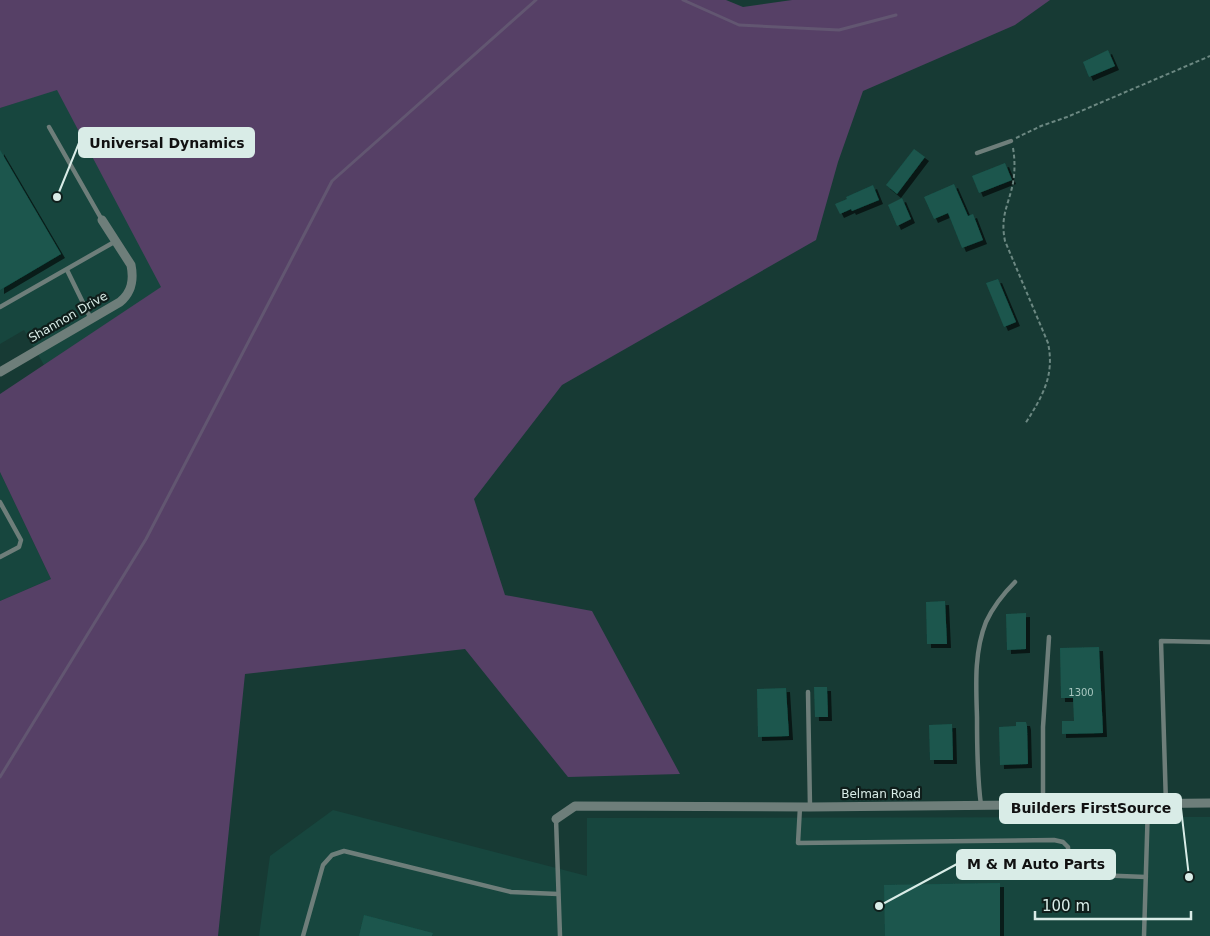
<svg xmlns="http://www.w3.org/2000/svg" width="1210" height="936" font-family="'DejaVu Sans',sans-serif">
	<style>
		.built { fill: #17463e }
		.green { fill: #564066 }
		.lines { fill: none; stroke-linecap: round; stroke-linejoin: round }
		.stream { stroke: #625671; stroke-width: 3 }
		.building { fill: #1a574d; filter: url(#shadow) }
		.path { stroke: #6c8882; stroke-width: 2; stroke-dasharray: 4 2.5; stroke-linecap: butt }
		.service { stroke: #6e7e7a; stroke-width: 4.5 }
		.minor { stroke: #6e7e7a; stroke-width: 9 }
		.labels { text-anchor: middle; stroke-width: 4.5; stroke-linejoin: round; paint-order: stroke }
		.number-label { font-size: 10px; fill: #a9c7c0 }
		.street-label { font-size: 12px; fill: #d9ece7; stroke: #0f1e1b }
		.leader { fill: none; stroke: #d9ece7; stroke-width: 2 }
		.callout-dot { fill: #d9ece7; stroke: #0f1e1b; stroke-width: 2 }
		.callout { fill: #d9ece7; stroke: #d9ece7; stroke-width: 2 }
		.callout-label { font-size: 14px; text-anchor: middle; font-weight: bold; fill: #111 }
	</style>
	<defs>
		<filter id="shadow"><feDropShadow dx="4" dy="4" stdDeviation="0" flood-color="#0009"/></filter>
	</defs>
	<rect width="100%" height="100%" fill="#173a34"/>
	<g class="built">
		<polygon points="57,89 162,287 44,365 24,330 0,344 0,108"/>
		<polygon points="0,472 51,579 0,601"/>
		<polygon points="333,810 587,876 587,818 1210,817 1210,936 259,936 270,856"/>
	</g>
	<polygon class="green" points="0,0 726,0 743,7 792,0 1050,0 1015,25 863,91 838,162 816,240 562,385 474,499 505,595 592,611 680,774 568,777 465,649 245,674 218,936 0,936 0,601 51,579 0,472 0,394 161,287 57,90 0,108"/>
	<g class="lines">
		<g class="stream">
			<polyline points="683,0 739,25 839,30 896,15"/>
			<polyline points="0,777 146,539 332,181 536,0"/>
		</g>
	</g>
	<g class="building">
		<polygon points="1108,50 1115,66 1089,77 1083,62"/>
		<polygon points="914,149 925,157 897,194 886,185"/>
		<polygon points="0,150 61,254 0,290"/>
		<polygon points="1005,163 1012,180 979,193 972,176"/>
		<polygon points="954,184 968,216 973,214 983,240 962,248 948,213 934,219 924,197"/>
		<polygon points="873,185 879,200 852,211 851,209 840,214 835,204 847,199 846,197"/>
		<polygon points="902,198 911,219 897,226 888,205"/>
		<polygon points="998,279 1016,322 1004,327 986,283"/>
		<polygon points="945,601 947,644 927,644 926,602"/>
		<polygon points="1026,613 1026,649 1007,650 1006,614"/>
		<polygon points="1099,647 1103,733 1062,734 1062,721 1074,721 1073,698 1061,698 1060,648"/>
		<polygon points="814,687 827,687 828,717 815,717"/>
		<polygon points="786,688 789,736 758,737 757,689"/>
		<polygon points="1016,722 1026,722 1027,726 1028,764 1000,765 999,727 1016,726"/>
		<polygon points="952,724 953,760 930,760 929,725"/>
		<polygon points="1000,883 1000,936 885,936 884,885"/>
		<polygon points="364,915 433,933 432,936 359,936"/>
	</g>
	<g class="lines">
		<g class="path">
			<polyline points="1016,138 1041,126 1067,117 1210,56"/>
			<path d="M1013 148C1015 160 1015 171 1013 183 1008 207 1000 216 1005 241L1048 343C1055 376 1042 397 1025 424"/>
		</g>
		<g class="service">
			<polyline points="49,127 102,220"/>
			<polyline points="977,153 1011,141"/>
			<polyline points="67,270 91,319"/>
			<polyline points="0,307 116,241"/>
			<polyline points="0,502 21,540 19,547 0,557"/>
			<polyline points="808,692 810,807"/>
			<polyline points="1166,804 1161,641 1210,642"/>
			<path d="M981 805C977 776 977 746 977 717 976 685 974 652 986 622 993 607 1003 594 1015 582"/>
			<polyline points="1043,805 1043,727 1049,637"/>
			<polyline points="800,807 798,843 1054,840 1063,842 1068,847 1069,874 1146,877"/>
			<polyline points="556,819 560,936"/>
			<polyline points="303,936 323,865 332,855 344,851 511,892 558,894"/>
			<polyline points="1144,936 1148,804"/>
		</g>
		<g class="minor">
			<path d="M0 372 120 302C132 292 134 280 131 265L102 220"/>
			<polyline points="556,819 575,806 810,807 1210,803"/>
		</g>
	</g>
	<g class="labels">
		<g class="number-label">
			<text x="1081" y="696">1300</text>
		</g>
		<g class="street-label">
			<text transform="translate(68 317) rotate(-30)" y="4">Shannon Drive</text>
			<text x="881" y="798">Belman Road</text>
		</g>
	</g>
	<path class="leader" d="M57 197L79 143M1189 877L1181 808M879 906L957 864"/>
	<g class="callout-dot">
		<circle cx="57" cy="197" r="5"/>
		<circle cx="1189" cy="877" r="5"/>
		<circle cx="879" cy="906" r="5"/>
	</g>
	<g class="callout">
		<rect x="79" y="128" width="175" height="29" rx="5"/>
		<rect x="1000" y="794" width="181" height="29" rx="5"/>
		<rect x="957" y="850" width="158" height="29" rx="5"/>
	</g>
	<g class="callout-label">
		<text x="167" y="148">Universal Dynamics</text>
		<text x="1091" y="813">Builders FirstSource</text>
		<text x="1036" y="869">M &amp; M Auto Parts</text>
	</g>
	<path d="M1035 911v8h156v-8" fill="none" stroke="#d9ece7" stroke-width="2.5"/>
	<text x="1042" y="911" font-size="15" fill="#d9ece7" stroke="#0f1e1b" stroke-width="4" paint-order="stroke">100 m</text>
</svg>
